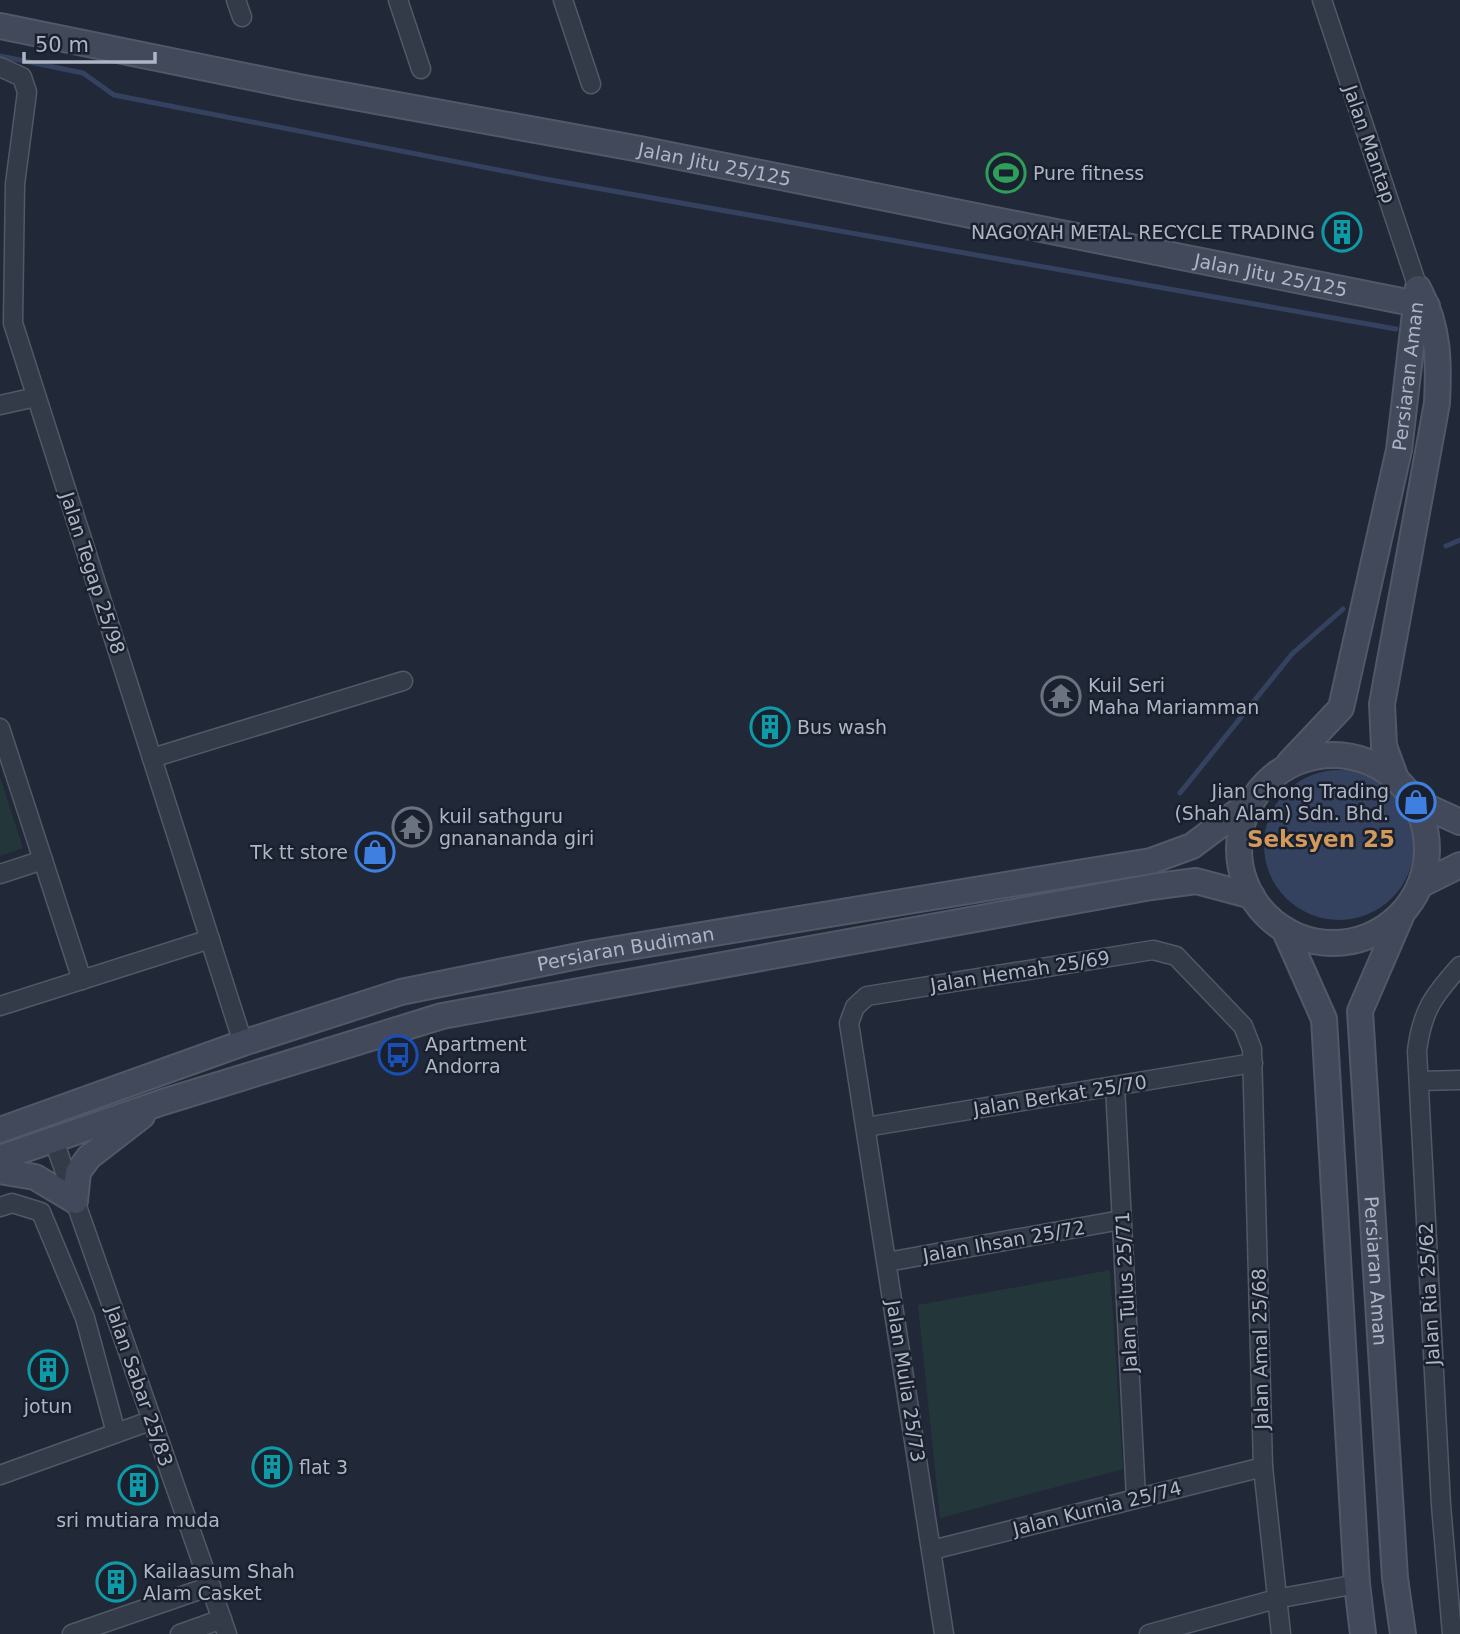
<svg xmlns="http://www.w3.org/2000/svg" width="1460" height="1634" font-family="'DejaVu Sans',sans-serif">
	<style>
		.green { fill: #23363a }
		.water { fill: #34425f }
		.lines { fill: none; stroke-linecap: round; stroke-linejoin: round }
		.stream { stroke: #34425f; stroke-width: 5 }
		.street-casing { stroke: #515866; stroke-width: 21 }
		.secondary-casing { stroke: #515866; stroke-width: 28 }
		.street { stroke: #343b48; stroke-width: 18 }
		.secondary { stroke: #42495b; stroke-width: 24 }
		.labels { text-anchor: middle; stroke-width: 5; stroke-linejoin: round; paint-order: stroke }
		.street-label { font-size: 19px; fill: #aeb5c5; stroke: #1a202d }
		.poi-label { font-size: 19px; fill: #aeb5c5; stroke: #1a202d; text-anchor: start }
		.quarter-label { font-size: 23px; font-weight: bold; fill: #d2995c; stroke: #1a202d }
	</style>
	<rect width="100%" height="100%" fill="#212938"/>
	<g class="green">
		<polygon points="0,777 23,848 0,856"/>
		<polygon points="1110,1270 1123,1469 940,1518 918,1305"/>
	</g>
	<circle class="water" cx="1339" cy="845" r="75"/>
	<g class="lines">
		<g class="stream">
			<polyline points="0,56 83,73 114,95 545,179 1396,329"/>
			<polyline points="1446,546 1460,540"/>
			<polyline points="1180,793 1292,654 1343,609"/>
		</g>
		<g class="street-casing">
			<g id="street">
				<polyline points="236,0 242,17"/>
				<polyline points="398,0 421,69"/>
				<polyline points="563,0 591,84"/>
				<polyline points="1322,0 1418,288"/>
				<polyline points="0,67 22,77 27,92 15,184 13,323 243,1043"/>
				<polyline points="0,405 36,397"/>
				<polyline points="0,728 82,980"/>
				<polyline points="152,758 403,681"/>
				<polyline points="0,874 43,860"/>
				<polyline points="0,1006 210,939"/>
				<polyline points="1419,1081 1460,1080"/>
				<polyline points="1115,1086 1136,1498"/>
				<polyline points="866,1127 1253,1063"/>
				<polyline points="53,1138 227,1634"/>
				<polyline points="0,1207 12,1203 41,1212 85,1318 116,1433"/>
				<polyline points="887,1262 1121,1220"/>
				<polyline points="0,1475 150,1421"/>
				<polyline points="932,1550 1263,1467"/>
				<polyline points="72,1634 211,1586"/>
				<polyline points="180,1634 222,1619"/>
				<polyline points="944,1634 849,1023 855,1007 867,996 1153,950 1176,956 1243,1026 1252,1049 1263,1467 1281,1634"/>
				<polyline points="1149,1634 1276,1599 1357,1584"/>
				<path d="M1452 1634 1441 1505 1417 1051C1422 1011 1433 996 1460 966"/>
			</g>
		</g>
		<g class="secondary-casing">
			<g id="secondary">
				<path id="s1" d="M0 26 299 87 640 149 1427 306"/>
				<circle cx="1333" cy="849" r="94"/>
				<path id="s2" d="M1290 762 1341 708 1399 450 1418 288"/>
				<path d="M1395 776 1384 746 1382 704 1437 403C1439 364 1439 328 1420 292"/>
				<polyline points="1416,802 1460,822"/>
				<polyline points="1420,885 1460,865"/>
				<path id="s3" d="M1402 914 1360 1011 1395 1578 1403 1634"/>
				<polyline points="1284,929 1324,1019 1357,1584 1363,1634"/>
				<path id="s4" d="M0 1130 243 1043 401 992 593 953 1151 861 1192 846 1252 801"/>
				<polyline points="0,1158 163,1102 442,1016 1151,887 1196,881 1252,896"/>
				<polyline points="0,1171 35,1177 75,1201 78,1172 89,1157 142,1116"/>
			</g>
		</g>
		<use href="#street" class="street"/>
		<use href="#secondary" class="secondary"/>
	</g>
	<defs>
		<g id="stadium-ring" transform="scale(2.0125)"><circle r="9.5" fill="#1a202d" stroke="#2e9e5b" stroke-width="1.5"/><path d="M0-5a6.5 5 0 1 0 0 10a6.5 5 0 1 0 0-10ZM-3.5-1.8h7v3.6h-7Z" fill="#2e9e5b"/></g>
		<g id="building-ring" transform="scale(2.0125)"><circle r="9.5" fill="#1a202d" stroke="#0f9aa8" stroke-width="1.5"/><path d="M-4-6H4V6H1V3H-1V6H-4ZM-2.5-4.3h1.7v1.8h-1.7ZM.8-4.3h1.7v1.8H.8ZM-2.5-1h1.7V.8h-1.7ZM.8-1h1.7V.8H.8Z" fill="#0f9aa8"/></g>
		<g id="temple-ring" transform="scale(2.0125)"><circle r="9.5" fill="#1a202d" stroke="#6b7280" stroke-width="1.5"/><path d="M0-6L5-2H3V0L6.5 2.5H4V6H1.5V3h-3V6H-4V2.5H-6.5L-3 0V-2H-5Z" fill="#6b7280"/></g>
		<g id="shop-ring" transform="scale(2.0125)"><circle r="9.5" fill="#1a202d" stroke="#3f7fe0" stroke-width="1.5"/><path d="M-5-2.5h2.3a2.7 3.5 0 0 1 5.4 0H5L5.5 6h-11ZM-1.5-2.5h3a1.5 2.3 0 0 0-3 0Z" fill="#3f7fe0"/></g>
		<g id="bus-ring" transform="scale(2.0125)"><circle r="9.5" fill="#1a202d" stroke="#1a4fb4" stroke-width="1.5"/><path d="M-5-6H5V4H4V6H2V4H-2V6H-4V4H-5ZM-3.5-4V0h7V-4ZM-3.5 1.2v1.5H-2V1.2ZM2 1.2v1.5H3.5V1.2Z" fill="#1a4fb4"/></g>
	</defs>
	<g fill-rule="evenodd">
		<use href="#stadium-ring" x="1006" y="173"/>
		<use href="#building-ring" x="1342" y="232"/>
		<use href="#temple-ring" x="1061" y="696"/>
		<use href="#building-ring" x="770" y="727"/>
		<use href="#shop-ring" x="1416" y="802"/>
		<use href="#temple-ring" x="412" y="827"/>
		<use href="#shop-ring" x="375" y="852"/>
		<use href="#bus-ring" x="398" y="1055"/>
		<use href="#building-ring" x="48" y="1370"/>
		<use href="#building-ring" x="272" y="1467"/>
		<use href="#building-ring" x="138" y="1485"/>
		<use href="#building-ring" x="116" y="1582"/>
	</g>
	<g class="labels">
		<g class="street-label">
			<text transform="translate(1370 144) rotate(71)" y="7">Jalan Mantap</text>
			<text dy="7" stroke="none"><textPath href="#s1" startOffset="728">Jalan Jitu 25/125</textPath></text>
			<text dy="7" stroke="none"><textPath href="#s1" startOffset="1295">Jalan Jitu 25/125</textPath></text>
			<text dy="7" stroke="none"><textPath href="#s2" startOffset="413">Persiaran Aman</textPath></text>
			<text transform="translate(93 573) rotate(72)" y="7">Jalan Tegap 25/98</text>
			<text dy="7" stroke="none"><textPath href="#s4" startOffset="653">Persiaran Budiman</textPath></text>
			<text transform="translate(1020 971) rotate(-9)" y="7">Jalan Hemah 25/69</text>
			<text transform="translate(1060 1095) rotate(-9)" y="7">Jalan Berkat 25/70</text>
			<text transform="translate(1004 1241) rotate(-10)" y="7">Jalan Ihsan 25/72</text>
			<text dy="7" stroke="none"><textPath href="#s3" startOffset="366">Persiaran Aman</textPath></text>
			<text transform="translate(1126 1292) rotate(-93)" y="7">Jalan Tulus 25/71</text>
			<text transform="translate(1429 1294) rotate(-93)" y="7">Jalan Ria 25/62</text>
			<text transform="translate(1260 1349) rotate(-91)" y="7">Jalan Amal 25/68</text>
			<text transform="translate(906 1381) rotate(81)" y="7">Jalan Mulia 25/73</text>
			<text transform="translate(140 1386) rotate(71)" y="7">Jalan Sabar 25/83</text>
			<text transform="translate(1097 1508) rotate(-14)" y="7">Jalan Kurnia 25/74</text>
		</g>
		<g class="poi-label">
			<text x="1033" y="180">Pure fitness</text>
			<text x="1315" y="239" text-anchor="end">NAGOYAH METAL RECYCLE TRADING</text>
			<text x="1088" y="692">Kuil Seri<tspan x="1088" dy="22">Maha Mariamman</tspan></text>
			<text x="797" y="734">Bus wash</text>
			<text x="1389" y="798" text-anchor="end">Jian Chong Trading<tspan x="1389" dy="22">(Shah Alam) Sdn. Bhd.</tspan></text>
			<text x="439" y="823">kuil sathguru<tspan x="439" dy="22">gnanananda giri</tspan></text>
			<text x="348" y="859" text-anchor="end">Tk tt store</text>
			<text x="425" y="1051">Apartment<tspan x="425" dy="22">Andorra</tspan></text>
			<text x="48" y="1413" text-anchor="middle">jotun</text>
			<text x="299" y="1474">flat 3</text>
			<text x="138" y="1527" text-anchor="middle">sri mutiara muda</text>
			<text x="143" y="1578">Kailaasum Shah<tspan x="143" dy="22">Alam Casket</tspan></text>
		</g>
		<g class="quarter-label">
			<text x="1321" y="847">Seksyen 25</text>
		</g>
	</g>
	<path d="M24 52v10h131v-10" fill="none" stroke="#aeb5c5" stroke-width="3.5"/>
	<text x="35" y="52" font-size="21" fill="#aeb5c5" stroke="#1a202d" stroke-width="5" paint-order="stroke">50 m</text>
</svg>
